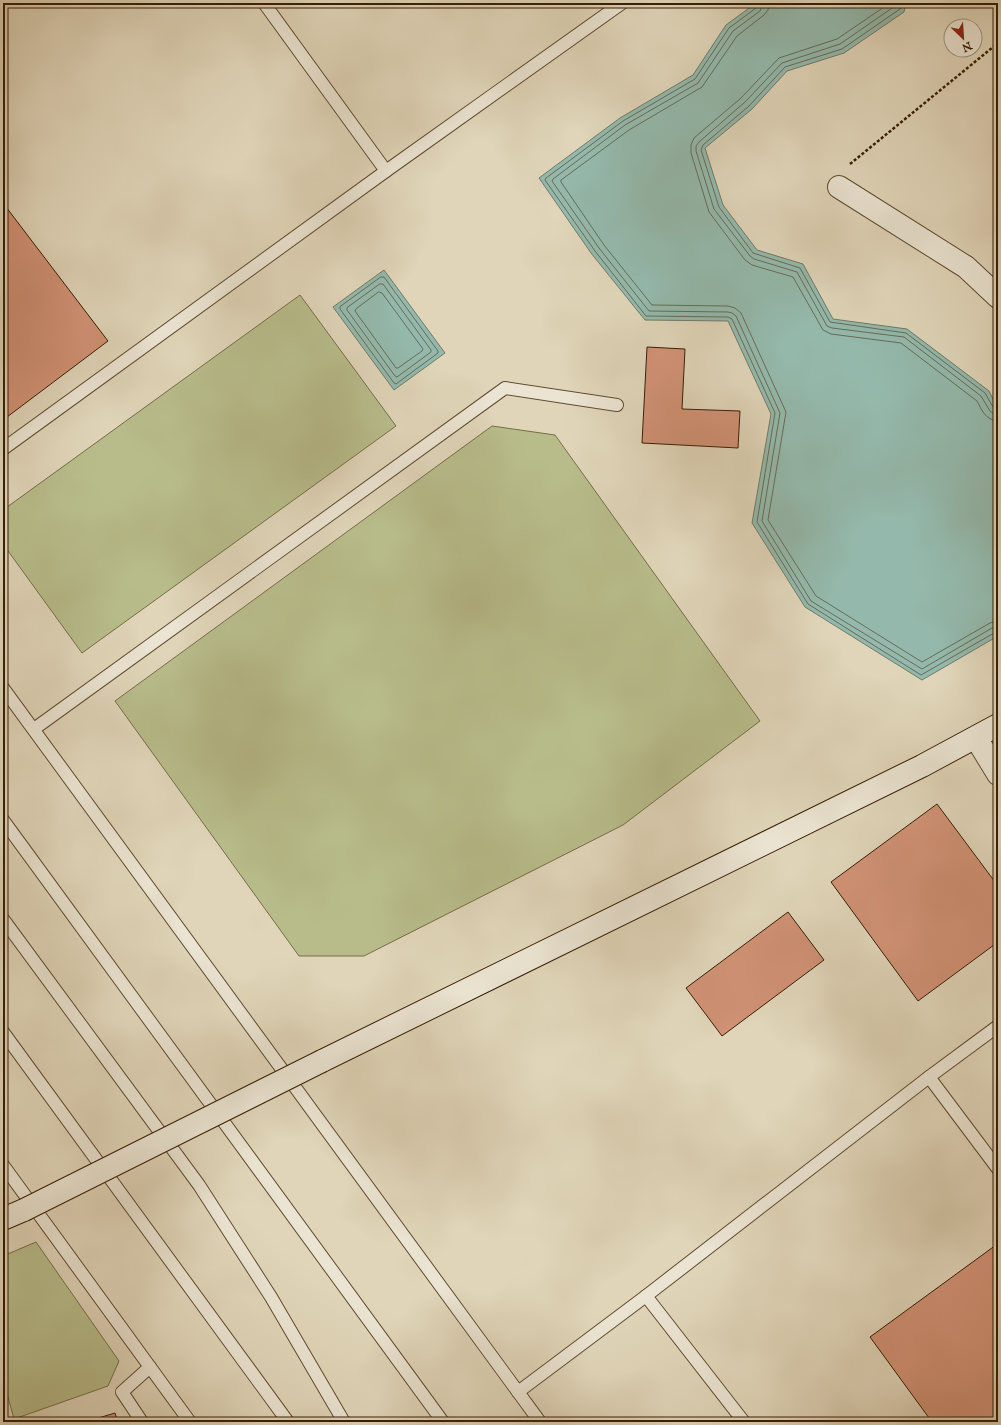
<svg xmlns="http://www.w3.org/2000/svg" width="1001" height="1425" font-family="'IM FELL English',serif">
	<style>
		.green { fill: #b8bc8b; stroke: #776d48 }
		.water { fill: #94b9ac; stroke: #6e7b69 }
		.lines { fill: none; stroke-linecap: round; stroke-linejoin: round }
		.shore { stroke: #656c58; stroke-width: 1 }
		.building { fill: #d19276; stroke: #361e04 }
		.lane-casing { stroke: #604c31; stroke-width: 14 }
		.street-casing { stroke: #604c31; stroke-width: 24 }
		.secondary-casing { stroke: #361e04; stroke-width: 24 }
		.path { stroke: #361e04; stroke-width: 2.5; stroke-dasharray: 3 2; stroke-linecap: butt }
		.lane { stroke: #ebe4d2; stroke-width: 12 }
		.street { stroke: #ebe4d2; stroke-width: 22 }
		.secondary { stroke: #ebe4d2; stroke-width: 22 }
		.secondary-bridge-casing { stroke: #361e04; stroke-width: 24; stroke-linecap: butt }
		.secondary-bridge { stroke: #ebe4d2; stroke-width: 22 }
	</style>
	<rect width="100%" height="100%" fill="#e0d5b9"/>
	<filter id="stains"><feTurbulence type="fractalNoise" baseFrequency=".005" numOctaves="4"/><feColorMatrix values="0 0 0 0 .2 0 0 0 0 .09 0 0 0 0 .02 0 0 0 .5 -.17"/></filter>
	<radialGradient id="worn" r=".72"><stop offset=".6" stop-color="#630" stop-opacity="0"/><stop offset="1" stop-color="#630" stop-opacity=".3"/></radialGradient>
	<g class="green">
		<polygon points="300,295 396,426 82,653 3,544 3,510"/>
		<polygon points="492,426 555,435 760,721 623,825 364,956 299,956 115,701"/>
		<polygon points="36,1242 119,1361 108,1386 14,1419 3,1379 3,1256"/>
	</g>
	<g class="water">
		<polygon points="756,3 906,3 904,12 844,53 787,71 752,109 705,148 723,205 757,250 803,264 833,319 907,329 989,391 998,409 998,636 922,680 805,607 752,523 771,414 728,321 645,320 591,253 539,178 620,118 693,75 726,25"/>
		<polygon points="384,270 445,353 394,390 333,307"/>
	</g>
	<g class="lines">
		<g class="shore">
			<polyline points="758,3 756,8 729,28 695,79 623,121 546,178 545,180 595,251 646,316 728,317 732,319 775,413 757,522 808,604 921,675 994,633 998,632"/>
			<polyline points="763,3 760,11 733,31 698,83 625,125 553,179 552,181 599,248 649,311 728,312 732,313 736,316 780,413 762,521 811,601 922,669 992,628 998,627"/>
			<polyline points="769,3 768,10 764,15 737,36 702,87 629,130 561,180 561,182 604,245 652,305 728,306 735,308 741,313 786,412 768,520 816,596 922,662 990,623 998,621"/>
			<path d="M890 3 837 39 779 58 741 98 694 138 691 145V153L709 212 745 260 752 265 793 277 823 330 831 334 901 343 977 401C982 410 985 420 998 421"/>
			<polyline points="897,3 895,6 840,44 782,63 745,102 699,142 696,146 696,151 714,209 750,256 754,259 797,272 827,326 832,328 904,337 981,396 990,411 994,414 998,414"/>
			<polyline points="902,3 900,9 842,49 785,67 749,106 703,145 701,150 719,207 753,253 800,268 830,322 906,333 985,393 993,407 998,409"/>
			<polygon points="381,277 384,277 438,351 438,353 396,384 394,383 340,309 340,307"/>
			<polygon points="380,284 383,284 431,350 431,352 397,377 395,376 347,310 347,308"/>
			<polygon points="379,292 382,293 423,349 422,351 398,368 396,368 355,311 356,309"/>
		</g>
	</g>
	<g class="building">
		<polygon points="3,203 108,341 3,420"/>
		<polygon points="647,347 685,349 682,409 740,411 738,448 642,443"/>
		<polygon points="937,804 998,886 998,942 918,1001 831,882"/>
		<polygon points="788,912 824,960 722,1036 686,988"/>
		<polygon points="996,1245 998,1247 998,1422 932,1422 870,1337"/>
		<polygon points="115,1413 118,1422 85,1422"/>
	</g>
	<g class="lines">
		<g class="lane-casing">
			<g id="lane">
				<polyline points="264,3 386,171"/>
				<polyline points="3,449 386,171 622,3"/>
				<polyline points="3,688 540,1422"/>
				<polyline points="34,729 505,388 617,405"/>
				<polyline points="3,820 443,1422"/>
				<polyline points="3,919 199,1185 271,1297 344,1422"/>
				<polyline points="3,1032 288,1422"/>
				<polyline points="929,1077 998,1169"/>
				<polyline points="3,1165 190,1422"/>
				<polyline points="646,1296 744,1422"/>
				<polyline points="518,1392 646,1296 929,1077 998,1026"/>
				<polyline points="142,1422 122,1392 150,1367"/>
			</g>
		</g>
		<g class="street-casing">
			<g id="street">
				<polyline points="839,187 966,267 998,297"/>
				<polyline points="976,738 998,774"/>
			</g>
		</g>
		<g class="secondary-casing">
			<g id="secondary">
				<polyline points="322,1061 922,766 998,725"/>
				<polyline points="3,1219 24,1210"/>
			</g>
		</g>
		<polyline class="path" points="850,164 998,43"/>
		<use href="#lane" class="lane"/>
		<use href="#street" class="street"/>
		<use href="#secondary" class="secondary"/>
		<g class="secondary-bridge-casing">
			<polyline id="secondary-bridge" points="24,1210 322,1061"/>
		</g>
		<use href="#secondary-bridge" class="secondary-bridge"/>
	</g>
	<rect width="1001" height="1425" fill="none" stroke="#e0d5b9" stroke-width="16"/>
	<rect x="4" y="4" width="993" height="1417" fill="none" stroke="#361e04" stroke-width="2"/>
	<rect x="8" y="8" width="985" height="1409" fill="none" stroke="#361e04"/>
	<g transform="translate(963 38) rotate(155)"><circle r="19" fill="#ebe4d2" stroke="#a39580"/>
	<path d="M0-3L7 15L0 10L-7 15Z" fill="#8f2418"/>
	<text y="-6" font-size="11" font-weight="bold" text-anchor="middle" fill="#361e04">N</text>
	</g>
	<rect width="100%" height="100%" filter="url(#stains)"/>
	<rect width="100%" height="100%" fill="url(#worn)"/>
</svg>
